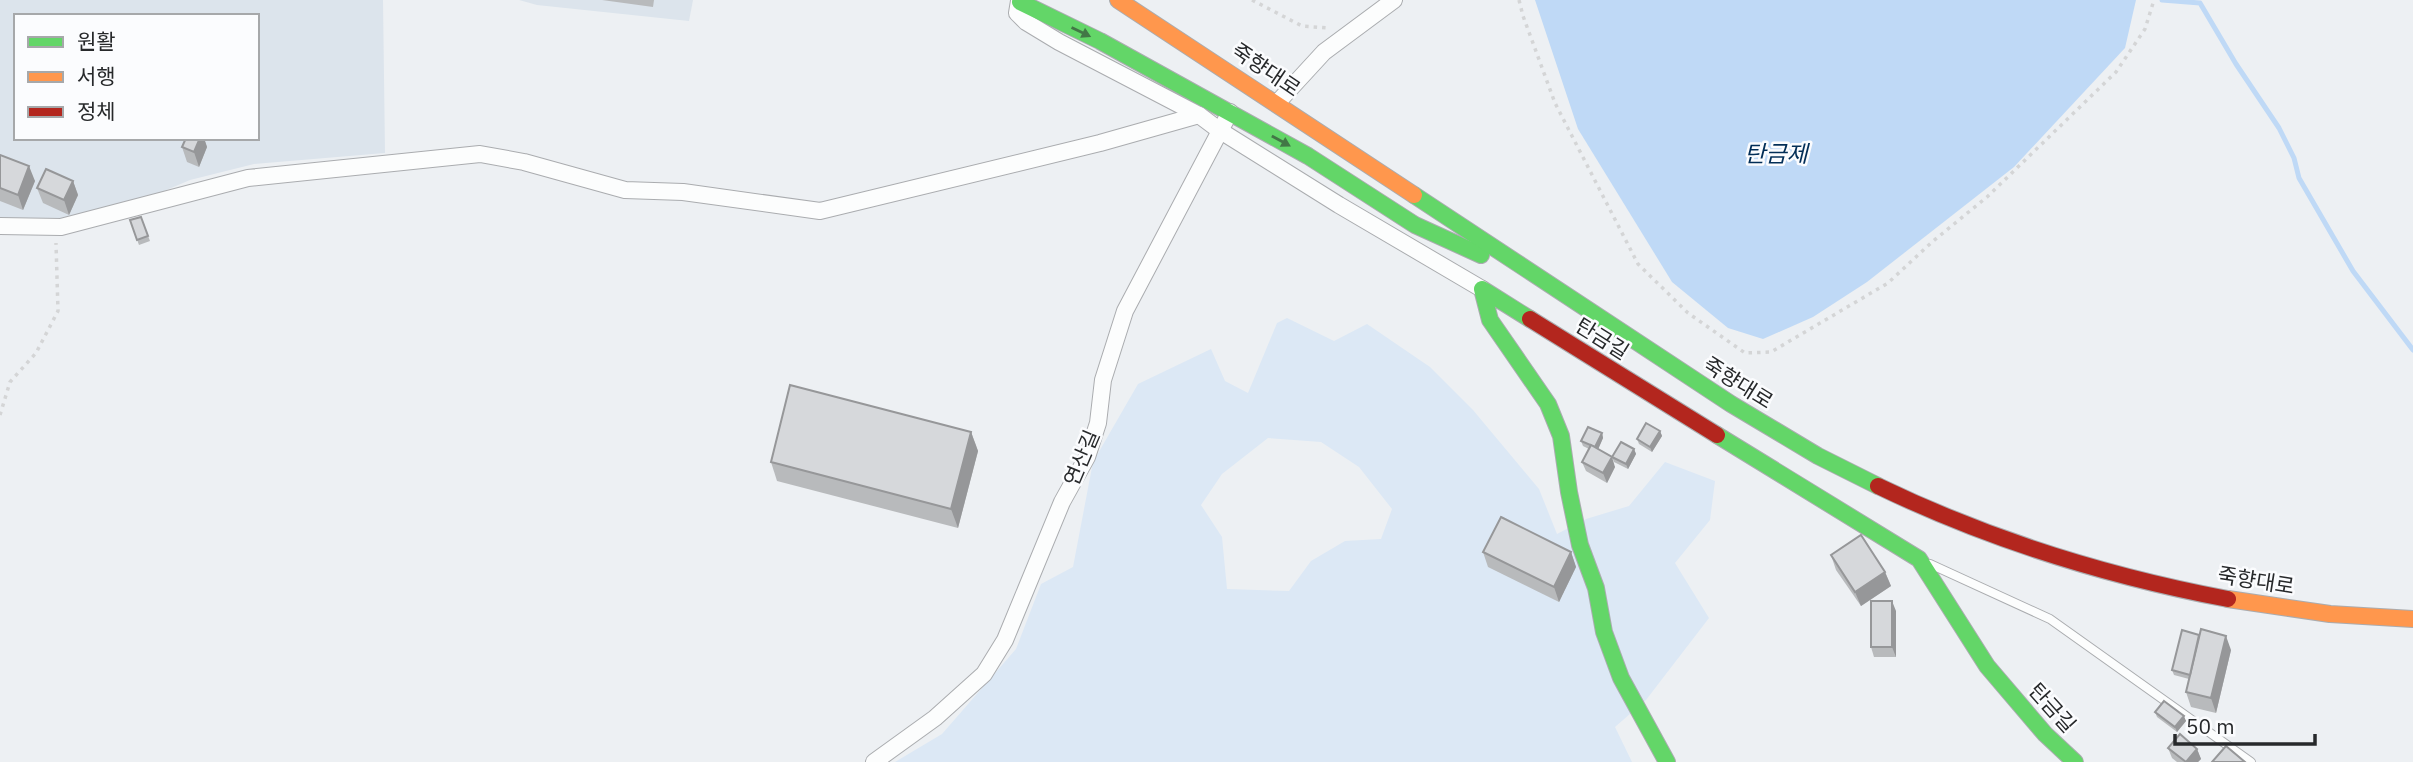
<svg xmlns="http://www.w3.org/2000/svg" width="2413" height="762" font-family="'IBM Plex Sans','Noto Sans KR',sans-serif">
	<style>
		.built { fill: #dce4ec; fill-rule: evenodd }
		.green { fill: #dce8f5; fill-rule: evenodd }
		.water { fill: #bfd9f6 }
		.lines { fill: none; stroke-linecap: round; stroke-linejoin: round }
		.stream { stroke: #bfd9f6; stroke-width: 5 }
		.lane-casing { stroke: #aaacaf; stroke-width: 10 }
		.street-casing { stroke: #aaacaf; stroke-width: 18 }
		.fast-casing { stroke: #aaacaf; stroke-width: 18 }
		.slow-casing { stroke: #aaacaf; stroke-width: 18 }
		.jam-casing { stroke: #aaacaf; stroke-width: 18 }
		.path { stroke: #d4d5d6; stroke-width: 3.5; stroke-dasharray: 3.5 5; stroke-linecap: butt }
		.lane { stroke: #fcfdfd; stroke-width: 8 }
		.street { stroke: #fcfdfd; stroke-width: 16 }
		.fast { stroke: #63d668; stroke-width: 16 }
		.slow { stroke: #ff974d; stroke-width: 16 }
		.jam { stroke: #b3261e; stroke-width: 16 }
		.wall { fill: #b8babc }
		.shaded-wall { fill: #969799 }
		.building { fill: #d6d8db; stroke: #969799; stroke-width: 2 }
		.oneway { fill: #427746 }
		.labels { text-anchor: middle; stroke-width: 5; stroke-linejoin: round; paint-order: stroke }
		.street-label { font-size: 21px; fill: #27292b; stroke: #fbfcfe }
		.water-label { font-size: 23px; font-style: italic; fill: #022e57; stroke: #fbfcfe }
	</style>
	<rect width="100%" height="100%" fill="#edf0f3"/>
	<g class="built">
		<path d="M0 0H383L385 153 254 164 190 180 150 197 64 220 0 218ZM16 16H257V138H16Z"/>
		<polygon points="519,0 693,0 689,21 537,5"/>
	</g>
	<path class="green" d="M1287 318 1334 341 1367 324 1430 367 1473 410 1539 489 1557 534 1586 519 1629 506 1665 462 1715 481 1710 520 1675 563 1709 618 1646 700 1615 727 1632 762H895L942 734 1016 649 1041 584 1073 567 1093 462 1138 384 1211 349 1225 381 1248 393 1277 323ZM1268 438 1321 442 1359 467 1392 509 1381 539 1345 541 1311 561 1289 591 1227 589 1222 537 1201 505 1222 474Z"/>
	<polygon class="water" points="1535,0 2136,0 2125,48 2014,167 1867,282 1813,317 1763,339 1728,328 1672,282 1578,129"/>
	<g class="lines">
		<polyline class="stream" points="2162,0 2200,3 2236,64 2279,128 2294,158 2299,178 2353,271 2413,350"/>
		<g class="lane-casing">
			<polyline id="lane" points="1930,564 2050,619 2251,762"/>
		</g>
		<g class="street-casing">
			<g id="street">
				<polyline points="1019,1 1017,13 1026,22 1059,42 1199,115 1219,130 1339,205 1482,289"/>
				<polyline points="1278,102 1324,52 1394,0"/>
				<polyline points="0,226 61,227 248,178 480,154 524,162 625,190 683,192 820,211 1100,143 1199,115"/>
				<polyline points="874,762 935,718 984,674 1005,640 1062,502 1087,457 1098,423 1103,380 1125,311 1230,112"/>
			</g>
		</g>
		<g class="fast-casing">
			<g id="fast">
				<polyline points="1020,2 1100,41 1308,156 1415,225 1481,255"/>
				<polyline points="1414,195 1731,404 1818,456 1878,486"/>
				<polyline points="1530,319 1482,289 1490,320 1548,404 1561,436 1569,492 1580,545 1596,588 1604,632 1621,678 1667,762"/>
				<polyline points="1717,435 1919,559 1987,666 2045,734 2075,762"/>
			</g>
		</g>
		<g class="slow-casing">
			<g id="slow">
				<polyline points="1118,0 1414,195"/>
				<polyline points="2228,599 2330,614 2413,619"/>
			</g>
		</g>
		<g class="jam-casing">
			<g id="jam">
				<polyline points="1530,319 1717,435"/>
				<path d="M1878 486C1990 540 2106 576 2228 599"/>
			</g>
		</g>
		<g class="path">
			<polyline points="1252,0 1302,26 1328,28"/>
			<polyline points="1519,0 1523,16 1555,103 1638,264 1688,313 1745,353 1771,352 1888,283 1932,242 1987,197 2116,72 2145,29 2154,0"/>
			<polyline points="0,415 10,382 36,353 58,311 56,243"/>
		</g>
		<use href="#lane" class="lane"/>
		<use href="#street" class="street"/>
		<use href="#fast" class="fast"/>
		<use href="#slow" class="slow"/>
		<use href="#jam" class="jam"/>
	</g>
	<g class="wall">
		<polygon points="602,0 654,0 653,7"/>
		<polygon points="186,138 204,138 207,147 199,167 187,162 182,147"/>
		<polygon points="0,155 35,181 23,210 0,201"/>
		<polygon points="73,181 78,195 69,215 43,203 37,188"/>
		<polygon points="141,217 150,241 139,245 130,220"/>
		<polygon points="1660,431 1662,436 1652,452 1639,444 1637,439"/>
		<polygon points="971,432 978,451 958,528 777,481 771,462"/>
		<polygon points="1602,433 1603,438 1598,449 1615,467 1607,483 1586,471 1582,462 1589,449 1583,446 1581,441"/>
		<polygon points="1634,449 1636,454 1628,469 1614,462 1612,457"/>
		<polygon points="1483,552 1571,552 1576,567 1559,602 1488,567"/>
		<polygon points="1831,555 1885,572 1891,586 1861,606 1836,570"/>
		<polygon points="1896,611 1896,657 1874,657 1871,647"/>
		<polygon points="2231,650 2216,713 2191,707 2186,692 2189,679 2174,675 2172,670"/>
		<polygon points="2155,712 2186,721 2177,732 2157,717"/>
		<polygon points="2168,748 2197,749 2201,759 2198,762 2177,762 2172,758"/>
	</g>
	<g class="shaded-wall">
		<polygon points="200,138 204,138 207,147 199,167 194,152"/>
		<polygon points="29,166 35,181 23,210 18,195"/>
		<polygon points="73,181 78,195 69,215 64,200"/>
		<polygon points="1660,431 1662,436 1652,452 1650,447"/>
		<polygon points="971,432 978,451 958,528 951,509"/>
		<polygon points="1602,433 1603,438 1597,452 1595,447"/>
		<polygon points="1634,449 1636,454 1628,469 1626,464"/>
		<polygon points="1612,457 1615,467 1607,483 1603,473"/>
		<polygon points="1571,552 1576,567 1559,602 1554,587"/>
		<polygon points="1885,572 1891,586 1861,606 1855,592"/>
		<polygon points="1892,601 1896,611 1896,657 1892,647"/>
		<polygon points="2226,636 2231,650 2216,713 2211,698"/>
		<polygon points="2184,716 2186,721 2177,732 2175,727"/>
		<polygon points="2197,749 2201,759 2198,762 2186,762"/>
	</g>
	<g class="building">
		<polygon points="186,138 200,138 194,152 182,147"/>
		<polygon points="0,155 29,166 18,195 0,188"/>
		<polygon points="46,169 73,181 64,200 37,188"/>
		<polygon points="141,217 148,236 137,240 130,220"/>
		<polygon points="790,385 971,432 951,509 771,462"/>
		<polygon points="1646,423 1660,431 1650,447 1637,439"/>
		<polygon points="1588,427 1602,433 1595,447 1581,441"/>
		<polygon points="1621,442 1634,449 1626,464 1612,457"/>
		<polygon points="1591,445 1612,457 1603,473 1582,462"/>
		<polygon points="1501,517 1571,552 1554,587 1483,552"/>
		<polygon points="1861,535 1885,572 1855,592 1831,555"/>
		<rect x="1871" y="601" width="21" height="46"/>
		<polygon points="2201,629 2226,636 2211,698 2186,692"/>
		<polygon points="2182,630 2199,635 2190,675 2172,670"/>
		<polygon points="2164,701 2184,716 2175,727 2155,712"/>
		<polygon points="2180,734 2197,749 2186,762 2168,748"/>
		<polygon points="2226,746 2245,762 2212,762"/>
	</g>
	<defs><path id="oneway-solid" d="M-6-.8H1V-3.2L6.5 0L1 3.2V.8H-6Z" transform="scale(1.75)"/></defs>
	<g class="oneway">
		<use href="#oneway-solid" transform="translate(1081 32) rotate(26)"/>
		<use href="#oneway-solid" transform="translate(1281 141) rotate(29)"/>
	</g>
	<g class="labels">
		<g class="street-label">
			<text transform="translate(1266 70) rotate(34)" y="7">죽향대로</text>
			<text transform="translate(1602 339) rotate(32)" y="7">탄금길</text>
			<text transform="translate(1738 383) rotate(32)" y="7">죽향대로</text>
			<text transform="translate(1082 458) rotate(-67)" y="7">연산길</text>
			<text transform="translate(2256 581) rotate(9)" y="7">죽향대로</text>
			<text transform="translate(2052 708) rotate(48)" y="7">탄금길</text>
		</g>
		<g class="water-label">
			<text x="1776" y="162">탄금제</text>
		</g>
	</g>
	<rect x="14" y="14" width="245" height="126" fill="#fbfcfe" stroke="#a6a8aa" stroke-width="2"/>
	<rect x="28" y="37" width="35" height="10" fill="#63d668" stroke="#a6a8aa" stroke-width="2"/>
	<text x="77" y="49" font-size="21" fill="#27292b">원활</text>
	<rect x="28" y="72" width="35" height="10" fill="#ff974d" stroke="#a6a8aa" stroke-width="2"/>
	<text x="77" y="84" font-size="21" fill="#27292b">서행</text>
	<rect x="28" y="107" width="35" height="10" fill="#b3261e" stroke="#a6a8aa" stroke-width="2"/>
	<text x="77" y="119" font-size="21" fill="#27292b">정체</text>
	<path d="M2175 734v10h140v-10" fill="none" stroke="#27292b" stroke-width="3.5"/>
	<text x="2186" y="734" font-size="21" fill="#27292b" stroke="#fbfcfe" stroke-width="5" paint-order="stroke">50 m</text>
</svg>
